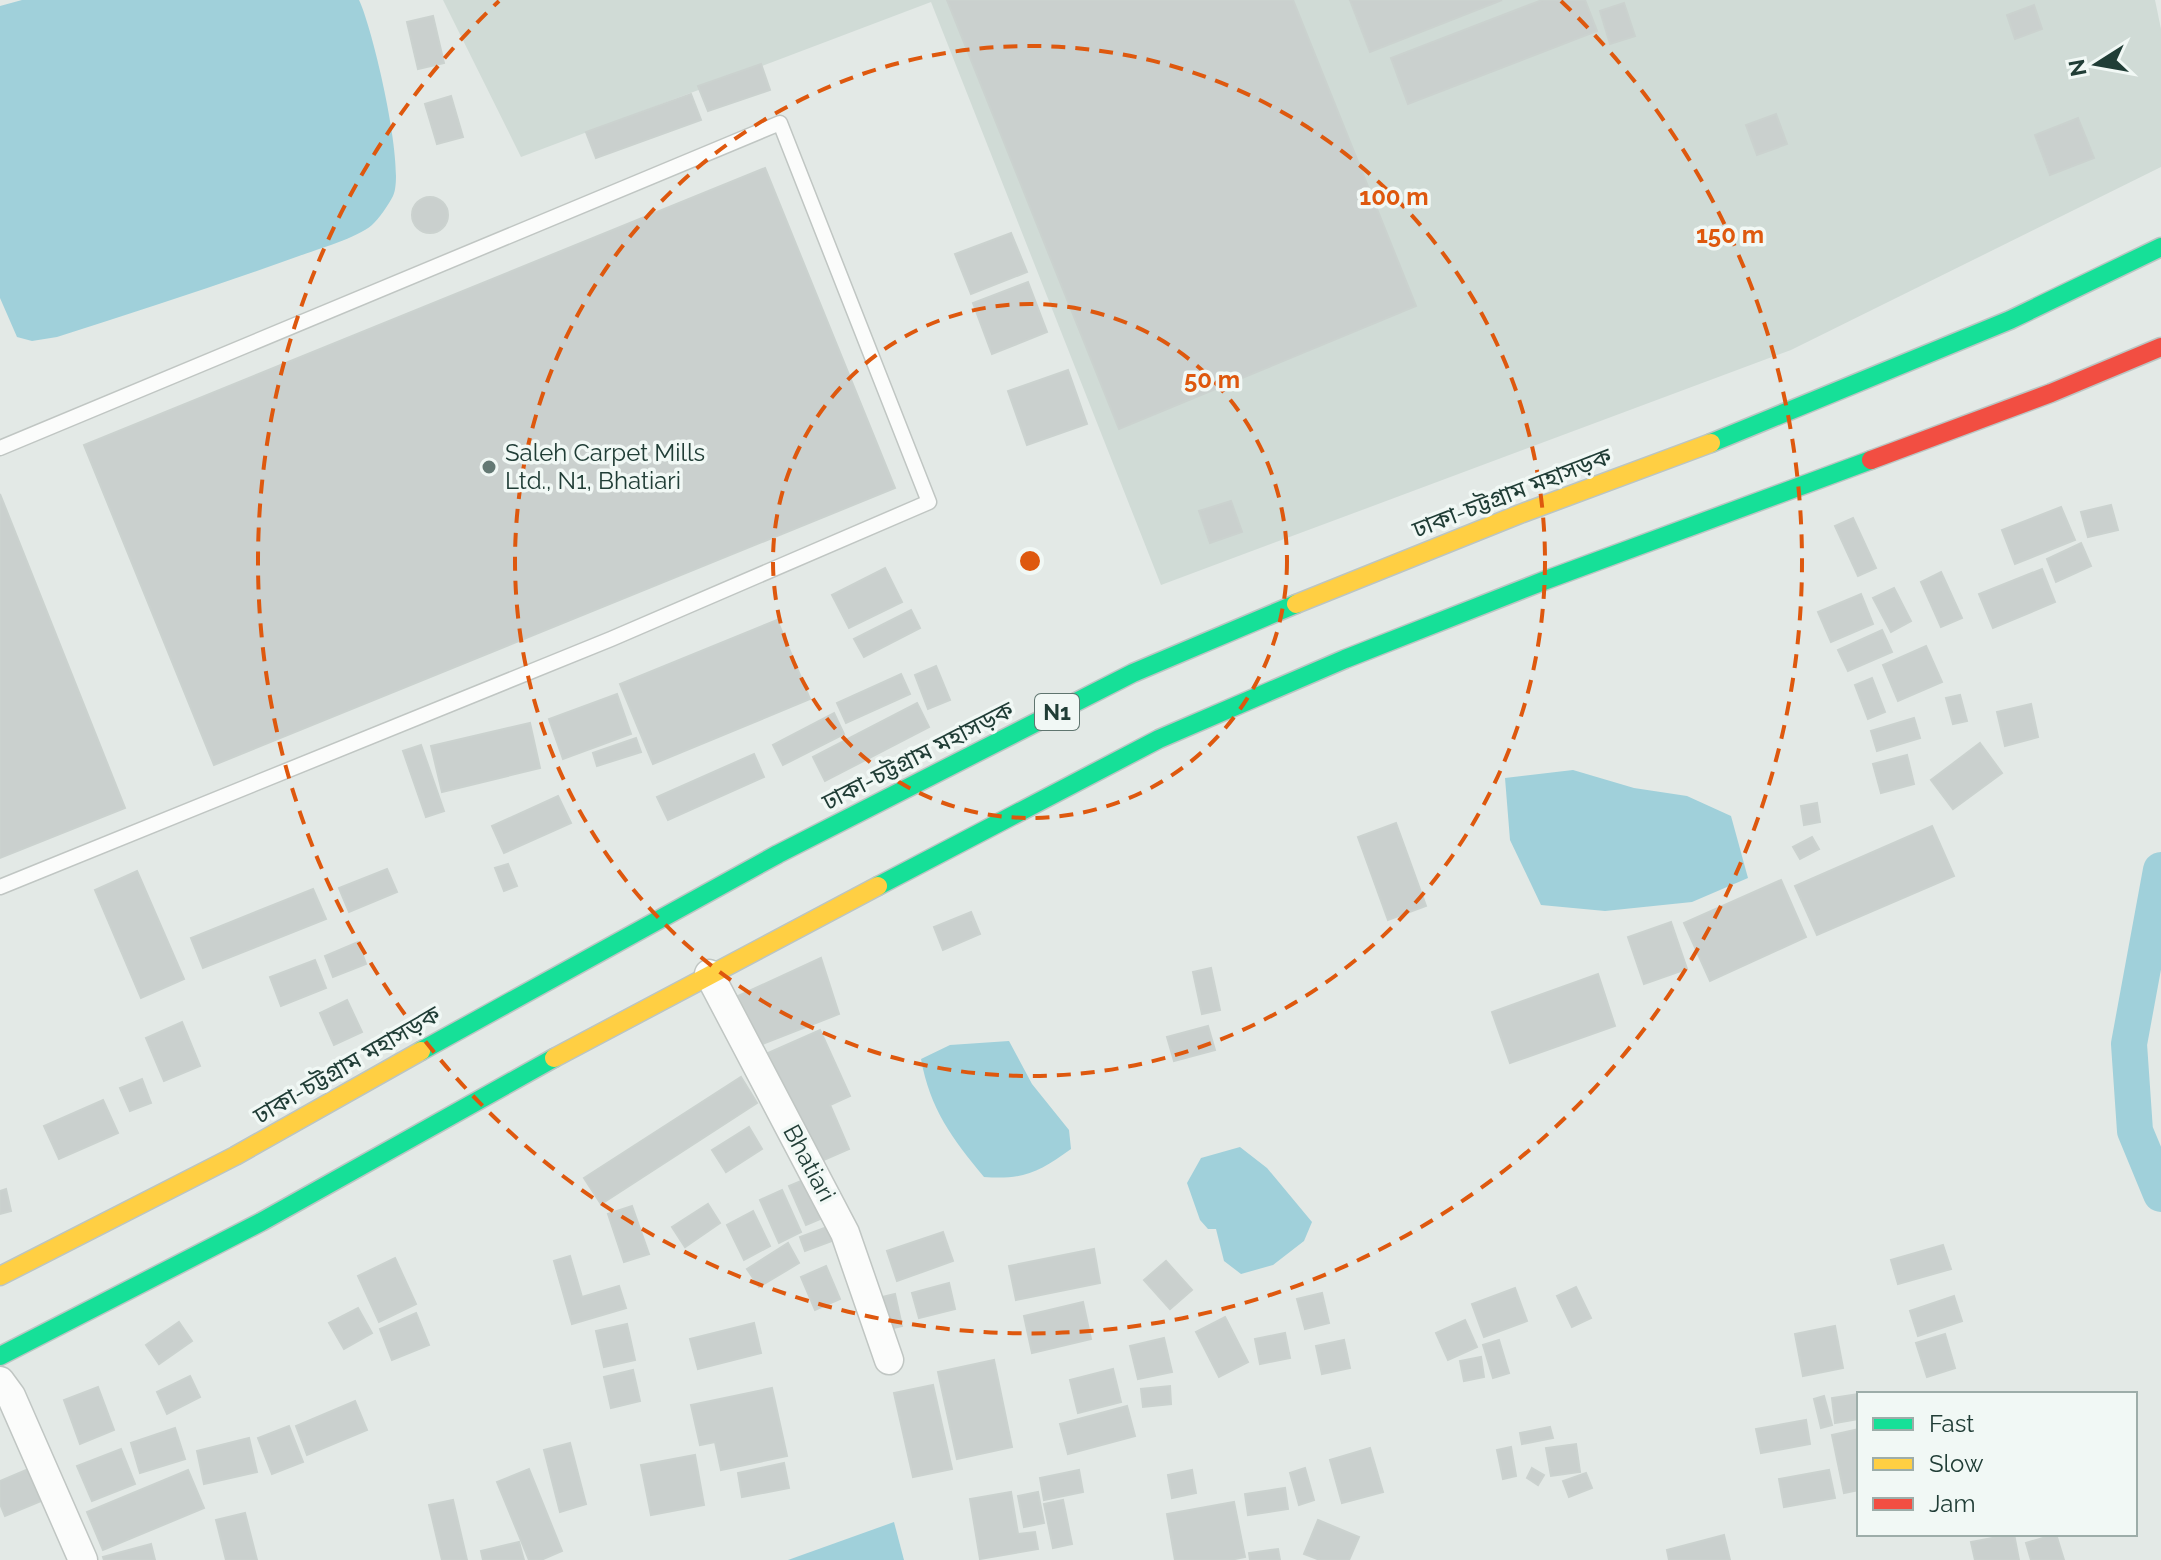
<svg xmlns="http://www.w3.org/2000/svg" width="2161" height="1560" font-family="Raleway,'Noto Sans Bengali',sans-serif">
	<style>
		.built { fill: #d0dbd6 }
		.water { fill: #a0d0da }
		.lines { fill: none; stroke-linecap: round; stroke-linejoin: round }
		.canal { stroke: #a0d0da; stroke-width: 36 }
		.building { fill: #cad0ce; stroke: #cbd2cf; stroke-width: 2 }
		.lane-casing { stroke: #c0c6c3; stroke-width: 17 }
		.street-casing { stroke: #c0c6c3; stroke-width: 31 }
		.fast-casing { stroke: #bbc5c3; stroke-width: 21 }
		.slow-casing { stroke: #bbc5c3; stroke-width: 21 }
		.jam-casing { stroke: #bbc5c3; stroke-width: 21 }
		.lane { stroke: #fbfcfb; stroke-width: 14 }
		.street { stroke: #fbfcfb; stroke-width: 28 }
		.fast { stroke: #16e098; stroke-width: 18 }
		.slow { stroke: #ffcf43; stroke-width: 18 }
		.jam { stroke: #f24e42; stroke-width: 18 }
		.ring { fill: none; stroke: #de580e; stroke-width: 4; stroke-dasharray: 14 10 }
		.poi-dot { fill: #647974; stroke: #f1f8f5; stroke-width: 3 }
		.labels { text-anchor: middle; stroke-width: 7; stroke-linejoin: round; paint-order: stroke }
		.shield { fill: #f1f8f5; stroke: #5f756f; stroke-width: 2 }
		.shield-label { font-size: 22px; font-weight: bold; fill: #203d36 }
		.poi-label { font-size: 24px; fill: #203d36; stroke: #f1f8f5; text-anchor: start }
		.street-label { font-size: 24px; fill: #203d36; stroke: #f1f8f5 }
		.centre { fill: #de580e; stroke: #f1f8f5; stroke-width: 4 }
		.ring-label { font-size: 24px; text-anchor: middle; font-weight: bold; fill: #de580e; stroke: #f1f8f5; stroke-width: 7; stroke-linejoin: round; paint-order: stroke }
	</style>
	<rect width="100%" height="100%" fill="#e3e9e6"/>
	<polygon class="built" points="443,0 2155,0 2161,29 2161,167 1791,350 1161,585 931,2 521,157"/>
	<g class="water">
		<path d="M22 0H359C373 29 406 170 393 196 389 204 379 219 372 225 357 238 318 249 299 256 219 285 138 311 57 337L32 341 17 337 0 298V6Z"/>
		<polygon points="1573,770 1634,788 1687,796 1731,816 1748,878 1692,902 1605,911 1541,905 1510,840 1505,778"/>
		<path d="M1009 1041 1032 1084 1069 1130 1071 1149C1039 1172 1024 1180 984 1177 952 1138 930 1109 921 1059L950 1045Z"/>
		<polygon points="1240,1147 1267,1168 1312,1222 1304,1241 1273,1265 1241,1274 1224,1261 1216,1229 1208,1229 1200,1220 1187,1183 1201,1158"/>
		<polygon points="894,1522 904,1560 788,1560"/>
	</g>
	<g class="lines">
		<polyline class="canal" points="2161,870 2129,1044 2135,1131 2161,1194"/>
	</g>
	<g class="building">
		<polygon points="947,0 1293,0 1416,306 1119,429"/>
		<polygon points="1350,0 1502,0 1370,52"/>
		<polygon points="1542,0 1585,0 1597,31 1408,104 1391,58"/>
		<polygon points="1624,3 1635,36 1610,44 1600,11"/>
		<polygon points="2034,5 2042,29 2015,39 2007,15"/>
		<polygon points="433,16 444,63 418,69 407,22"/>
		<polygon points="761,64 770,90 708,111 698,86"/>
		<polygon points="691,94 701,120 596,158 586,132"/>
		<polygon points="451,96 463,137 437,144 425,104"/>
		<polygon points="1776,114 1787,144 1757,155 1746,125"/>
		<polygon points="2078,118 2094,158 2050,175 2035,135"/>
		<polygon points="765,168 895,488 214,765 84,445"/>
		<circle cx="430" cy="215" r="18"/>
		<polygon points="1011,233 1027,272 971,294 955,254"/>
		<polygon points="1028,282 1047,332 992,354 973,303"/>
		<polygon points="1068,370 1087,424 1027,445 1008,391"/>
		<polygon points="0,494 125,808 0,858"/>
		<polygon points="1231,501 1242,532 1210,543 1199,511"/>
		<polygon points="2111,505 2118,530 2088,537 2081,512"/>
		<polygon points="2061,507 2075,540 2015,564 2002,530"/>
		<polygon points="1853,518 1876,568 1858,576 1835,526"/>
		<polygon points="2081,543 2091,566 2056,582 2047,559"/>
		<polygon points="885,568 902,602 849,628 832,595"/>
		<polygon points="2042,569 2055,602 1993,628 1979,594"/>
		<polygon points="1941,572 1962,618 1941,627 1921,582"/>
		<polygon points="1894,588 1911,621 1891,632 1873,598"/>
		<polygon points="1861,594 1873,624 1831,642 1818,612"/>
		<polygon points="911,610 920,628 864,657 854,639"/>
		<polygon points="777,620 810,699 653,764 620,684"/>
		<polygon points="1882,630 1892,652 1848,671 1838,650"/>
		<polygon points="1926,646 1942,682 1898,701 1883,665"/>
		<polygon points="936,666 950,700 928,709 915,675"/>
		<polygon points="901,674 910,694 846,723 837,703"/>
		<polygon points="1872,678 1885,712 1868,719 1855,685"/>
		<polygon points="617,694 631,734 563,759 549,719"/>
		<polygon points="1960,695 1967,721 1953,724 1946,698"/>
		<polygon points="917,703 929,727 825,781 813,757"/>
		<polygon points="2031,704 2038,737 2005,746 1997,712"/>
		<polygon points="834,713 844,734 783,765 773,745"/>
		<polygon points="1914,718 1920,738 1877,751 1871,731"/>
		<polygon points="530,723 540,768 442,792 431,746"/>
		<polygon points="636,738 641,752 597,766 593,753"/>
		<polygon points="1980,743 2002,773 1953,809 1931,780"/>
		<polygon points="421,745 444,811 426,817 403,751"/>
		<polygon points="754,754 764,777 668,820 657,797"/>
		<polygon points="1907,755 1914,784 1881,793 1873,764"/>
		<polygon points="558,796 571,823 504,853 492,826"/>
		<polygon points="1817,803 1820,822 1804,825 1801,806"/>
		<polygon points="1396,823 1426,906 1388,920 1358,837"/>
		<polygon points="1932,826 1954,876 1817,935 1795,886"/>
		<polygon points="1812,837 1819,849 1800,859 1793,847"/>
		<polygon points="508,864 517,886 504,891 495,868"/>
		<polygon points="387,869 397,892 349,912 339,888"/>
		<polygon points="137,871 184,979 141,998 95,890"/>
		<polygon points="1781,880 1806,937 1710,981 1684,923"/>
		<polygon points="313,889 326,919 203,968 191,938"/>
		<polygon points="971,912 980,934 943,950 934,927"/>
		<polygon points="1671,922 1687,969 1644,984 1628,937"/>
		<polygon points="358,942 366,964 333,977 325,956"/>
		<polygon points="821,958 839,1014 760,1045 738,996"/>
		<polygon points="315,960 326,988 281,1006 270,977"/>
		<polygon points="1211,968 1220,1010 1202,1014 1193,972"/>
		<polygon points="1598,974 1615,1026 1510,1063 1492,1012"/>
		<polygon points="347,1000 362,1032 334,1045 320,1013"/>
		<polygon points="182,1022 200,1066 164,1081 146,1038"/>
		<polygon points="1208,1026 1215,1050 1174,1061 1167,1037"/>
		<polygon points="820,1030 850,1096 830,1105 849,1149 817,1163 768,1053"/>
		<polygon points="741,1077 757,1103 601,1204 584,1178"/>
		<polygon points="142,1079 151,1103 130,1111 120,1088"/>
		<polygon points="103,1100 118,1133 59,1159 44,1126"/>
		<polygon points="749,1127 762,1149 726,1172 712,1150"/>
		<polygon points="808,1178 825,1217 806,1225 789,1186"/>
		<polygon points="6,1189 11,1211 0,1214 0,1191"/>
		<polygon points="782,1190 801,1232 779,1243 760,1200"/>
		<polygon points="708,1204 720,1223 685,1247 672,1227"/>
		<polygon points="632,1206 649,1254 624,1262 608,1214"/>
		<polygon points="753,1211 770,1246 744,1260 727,1225"/>
		<polygon points="827,1227 832,1241 805,1251 800,1237"/>
		<polygon points="943,1232 953,1261 897,1281 887,1251"/>
		<polygon points="788,1243 799,1263 759,1287 747,1269"/>
		<polygon points="1943,1245 1951,1269 1898,1284 1891,1260"/>
		<polygon points="1094,1249 1100,1283 1016,1300 1009,1266"/>
		<polygon points="570,1256 582,1297 619,1286 626,1308 572,1324 554,1261"/>
		<polygon points="395,1258 416,1304 379,1322 358,1276"/>
		<polygon points="1166,1261 1192,1290 1170,1309 1144,1280"/>
		<polygon points="826,1266 840,1299 815,1310 801,1277"/>
		<polygon points="949,1283 955,1309 919,1318 912,1293"/>
		<polygon points="1576,1287 1591,1318 1572,1327 1557,1296"/>
		<polygon points="1515,1288 1527,1321 1484,1337 1472,1304"/>
		<polygon points="1322,1293 1329,1323 1305,1329 1297,1299"/>
		<polygon points="895,1294 902,1326 885,1330 878,1298"/>
		<polygon points="1954,1296 1962,1321 1918,1336 1910,1311"/>
		<polygon points="1083,1302 1091,1339 1032,1353 1024,1316"/>
		<polygon points="358,1308 372,1333 344,1349 329,1323"/>
		<polygon points="416,1313 429,1345 392,1360 380,1329"/>
		<polygon points="1225,1317 1248,1362 1219,1377 1196,1332"/>
		<polygon points="1465,1320 1477,1347 1448,1360 1436,1333"/>
		<polygon points="179,1322 192,1341 159,1364 146,1345"/>
		<polygon points="754,1323 761,1353 698,1369 690,1339"/>
		<polygon points="627,1324 635,1360 604,1367 596,1331"/>
		<polygon points="1835,1326 1843,1368 1803,1376 1795,1334"/>
		<polygon points="1285,1333 1290,1358 1260,1364 1255,1339"/>
		<polygon points="1945,1334 1955,1368 1927,1377 1916,1343"/>
		<polygon points="1164,1338 1172,1372 1138,1379 1130,1346"/>
		<polygon points="1344,1340 1350,1368 1322,1374 1316,1346"/>
		<polygon points="1499,1340 1509,1373 1493,1378 1483,1345"/>
		<polygon points="1481,1357 1484,1377 1464,1381 1460,1361"/>
		<polygon points="994,1360 1012,1447 957,1459 938,1372"/>
		<polygon points="1113,1369 1121,1402 1078,1413 1070,1380"/>
		<polygon points="633,1370 640,1401 611,1408 604,1377"/>
		<polygon points="190,1376 200,1397 167,1414 157,1392"/>
		<polygon points="933,1385 952,1469 913,1477 894,1393"/>
		<polygon points="1170,1386 1171,1404 1143,1407 1141,1389"/>
		<polygon points="98,1387 114,1430 80,1444 64,1400"/>
		<polygon points="772,1388 787,1456 721,1470 715,1442 700,1445 691,1405"/>
		<polygon points="1859,1394 1859,1419 1835,1423 1832,1398"/>
		<polygon points="1824,1396 1832,1425 1821,1428 1814,1399"/>
		<polygon points="355,1401 367,1430 307,1455 296,1426"/>
		<polygon points="1127,1406 1135,1436 1068,1454 1060,1424"/>
		<polygon points="1806,1420 1810,1444 1761,1453 1756,1429"/>
		<polygon points="289,1426 303,1462 272,1474 258,1438"/>
		<polygon points="1550,1427 1553,1438 1522,1444 1520,1433"/>
		<polygon points="175,1428 185,1459 140,1473 131,1443"/>
		<polygon points="1859,1429 1859,1490 1844,1493 1832,1435"/>
		<polygon points="249,1438 257,1472 204,1484 197,1451"/>
		<polygon points="570,1443 586,1504 560,1512 544,1450"/>
		<polygon points="1576,1444 1580,1472 1551,1476 1546,1448"/>
		<polygon points="1511,1447 1516,1476 1503,1479 1497,1450"/>
		<polygon points="1370,1448 1383,1492 1342,1503 1330,1460"/>
		<polygon points="121,1449 135,1484 92,1501 77,1466"/>
		<polygon points="695,1455 704,1505 651,1515 641,1465"/>
		<polygon points="784,1463 789,1488 742,1497 738,1473"/>
		<polygon points="33,1467 46,1499 5,1516 0,1504 0,1481"/>
		<polygon points="1305,1468 1314,1500 1299,1505 1290,1473"/>
		<polygon points="1532,1468 1544,1475 1538,1485 1527,1478"/>
		<polygon points="529,1469 562,1551 541,1560 529,1560 497,1482"/>
		<polygon points="188,1470 204,1508 103,1550 87,1512"/>
		<polygon points="1079,1470 1083,1492 1044,1500 1040,1478"/>
		<polygon points="1192,1470 1196,1493 1172,1498 1168,1475"/>
		<polygon points="1829,1470 1835,1498 1784,1507 1779,1479"/>
		<polygon points="1586,1473 1592,1488 1569,1497 1563,1481"/>
		<polygon points="1285,1488 1288,1509 1248,1515 1245,1494"/>
		<polygon points="1011,1492 1018,1534 1035,1532 1038,1549 980,1559 970,1499"/>
		<polygon points="1038,1492 1044,1523 1024,1527 1018,1496"/>
		<polygon points="453,1500 467,1560 442,1560 429,1505"/>
		<polygon points="1063,1500 1072,1544 1053,1548 1044,1504"/>
		<polygon points="1234,1502 1245,1557 1230,1560 1175,1560 1167,1514"/>
		<polygon points="245,1513 257,1560 226,1560 216,1520"/>
		<polygon points="1318,1520 1359,1537 1349,1560 1320,1560 1304,1554"/>
		<polygon points="2014,1534 2019,1560 1975,1560 1971,1542"/>
		<polygon points="2056,1534 2064,1560 2031,1560 2026,1543"/>
		<polygon points="1724,1535 1730,1560 1669,1560 1667,1550"/>
		<polygon points="519,1542 524,1560 483,1560 481,1551"/>
		<polygon points="151,1544 155,1560 104,1560 103,1557"/>
		<polygon points="1278,1549 1280,1560 1250,1560 1249,1553"/>
	</g>
	<g class="lines">
		<g class="lane-casing">
			<polyline id="lane" points="0,448 780,123 929,502 611,639 0,887"/>
		</g>
		<g class="street-casing">
			<g id="street">
				<polyline points="709,974 845,1233 889,1360"/>
				<polyline points="0,1381 11,1396 83,1560"/>
			</g>
		</g>
		<g class="fast-casing">
			<g id="fast">
				<polyline points="1711,443 2010,320 2161,247"/>
				<polyline points="878,886 1159,739 1345,659 1546,580 1871,460"/>
				<polyline points="421,1051 778,854 1133,673 1296,604"/>
				<polyline points="0,1356 261,1222 554,1058"/>
			</g>
		</g>
		<g class="slow-casing">
			<g id="slow">
				<polyline points="1296,604 1520,514 1711,443"/>
				<polyline points="554,1058 878,886"/>
				<polyline points="0,1276 235,1156 421,1051"/>
			</g>
		</g>
		<g class="jam-casing">
			<polyline id="jam" points="1871,460 2051,393 2161,347"/>
		</g>
		<use href="#lane" class="lane"/>
		<use href="#street" class="street"/>
		<use href="#fast" class="fast"/>
		<use href="#slow" class="slow"/>
		<use href="#jam" class="jam"/>
	</g>
	<g class="ring">
		<circle cx="1030" cy="561" r="257"/>
		<circle cx="1030" cy="561" r="515"/>
		<path d="M1561 1A772 772 0 1 1 499 1"/>
	</g>
	<circle class="poi-dot" cx="489" cy="467" r="8"/>
	<g class="labels">
		<rect class="shield" x="1035" y="694" width="44" height="36" rx="6"/>
		<g class="shield-label">
			<text x="1057" y="720">N1</text>
		</g>
		<g class="poi-label">
			<text x="505" y="461">Saleh Carpet Mills<tspan x="505" dy="28">Ltd., N1, Bhatiari</tspan></text>
		</g>
		<g class="street-label">
			<text transform="translate(1512 493) rotate(-21)" y="8">ঢাকা-চট্টগ্রাম মহাসড়ক</text>
			<text transform="translate(918 756) rotate(-27)" y="8">ঢাকা-চট্টগ্রাম মহাসড়ক</text>
			<text transform="translate(347 1065) rotate(-30)" y="8">ঢাকা-চট্টগ্রাম মহাসড়ক</text>
			<text transform="translate(809 1163) rotate(62)" y="8">Bhatiari</text>
		</g>
	</g>
	<circle cx="1030" cy="561" r="12" class="centre"/>
	<g class="ring-label">
		<text x="1394" y="205">100 m</text>
		<text x="1730" y="243">150 m</text>
		<text x="1212" y="388">50 m</text>
	</g>
	<rect x="1857" y="1392" width="280" height="144" fill="#f1f8f5" stroke="#9dada9" stroke-width="2"/>
	<rect x="1873" y="1418" width="40" height="12" fill="#16e098" stroke="#9dada9" stroke-width="2"/>
	<text x="1929" y="1432" font-size="24" fill="#203d36">Fast</text>
	<rect x="1873" y="1458" width="40" height="12" fill="#ffcf43" stroke="#9dada9" stroke-width="2"/>
	<text x="1929" y="1472" font-size="24" fill="#203d36">Slow</text>
	<rect x="1873" y="1498" width="40" height="12" fill="#f24e42" stroke="#9dada9" stroke-width="2"/>
	<text x="1929" y="1512" font-size="24" fill="#203d36">Jam</text>
	<g transform="translate(2097 64) rotate(259)" stroke="#f1f8f5" stroke-width="6" paint-order="stroke">
	<path d="M0-6L14 30L0 20L-14 30Z" fill="#203d36"/>
	<text y="-12" font-size="22" font-weight="bold" text-anchor="middle" fill="#203d36">N</text>
	</g>
</svg>
